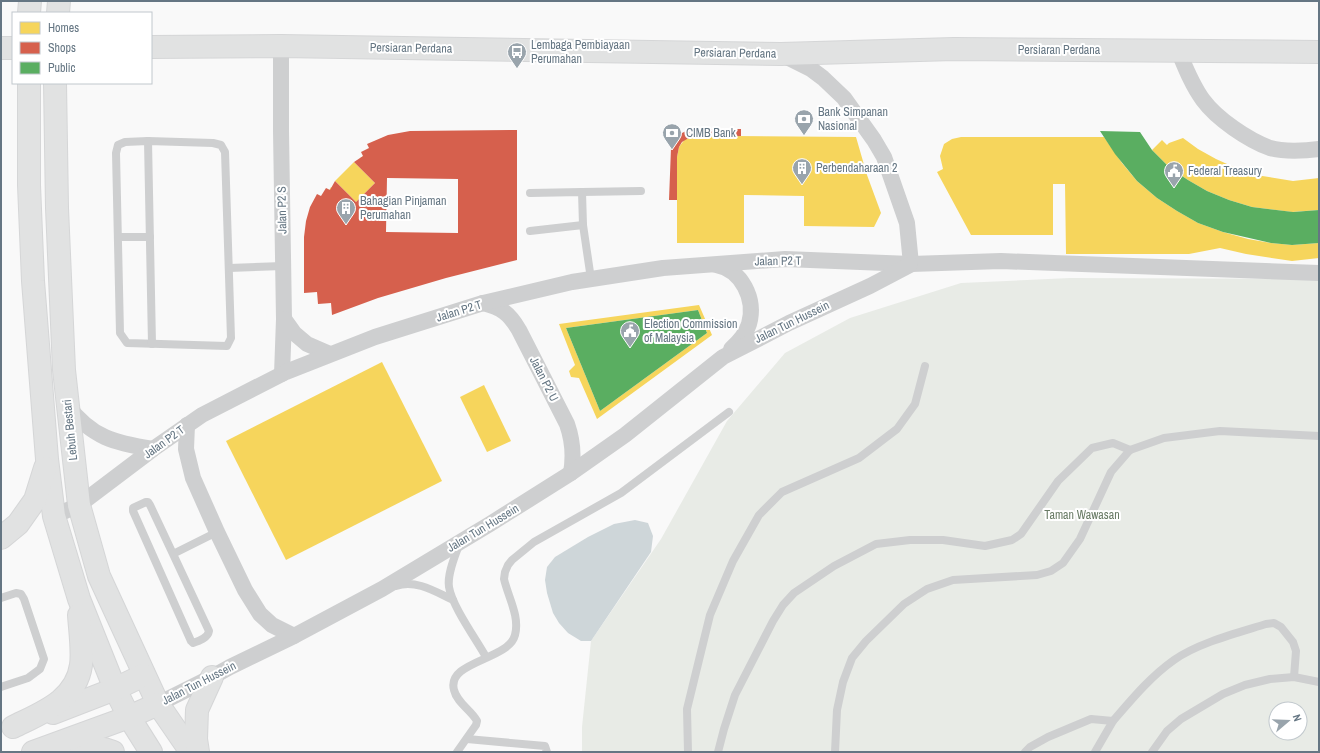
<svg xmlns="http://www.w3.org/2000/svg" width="1320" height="753" font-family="'Archivo Narrow',sans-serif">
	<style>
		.green { fill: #e8ebe6; fill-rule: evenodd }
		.water { fill: #ced6d9 }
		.homes { fill: #f6d55c; fill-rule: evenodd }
		.shops { fill: #d6604d; fill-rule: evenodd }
		.public { fill: #5aae61 }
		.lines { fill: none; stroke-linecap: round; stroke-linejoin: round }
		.secondary-casing { stroke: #d5d6d7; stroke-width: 24 }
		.primary-casing { stroke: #d5d6d7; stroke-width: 24 }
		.lane { stroke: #cecfd0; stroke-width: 8 }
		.street { stroke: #cecfd0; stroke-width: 16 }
		.secondary { stroke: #e1e2e2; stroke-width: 22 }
		.primary { stroke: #e1e2e2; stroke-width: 22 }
		.labels { text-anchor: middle; stroke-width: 4; stroke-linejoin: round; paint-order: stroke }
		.poi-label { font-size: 12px; fill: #657683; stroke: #fff; text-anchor: start }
		.street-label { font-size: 12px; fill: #657683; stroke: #fff }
		.park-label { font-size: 12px; fill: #687a64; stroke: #fff }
	</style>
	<rect width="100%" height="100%" fill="#f9f9f9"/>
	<path class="green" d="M1070 278 1319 279V752H582V727L591 641 661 539 727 421 785 353 850 318 961 283ZM1276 709H1300V733H1276Z"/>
	<polygon class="water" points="635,520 648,523 653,536 651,552 591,641 581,641 568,633 559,623 553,613 547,593 545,580 547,567 555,557 588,537 614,524"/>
	<g class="homes">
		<polygon points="734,136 856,137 867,175 881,213 874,227 804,226 804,196 744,195 744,243 677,243 677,157 679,147 685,139 692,137"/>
		<polygon points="961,137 1104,137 1122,163 1137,181 1157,198 1177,211 1198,223 1223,232 1248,239 1271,243 1292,245 1319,243 1319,258 1292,261 1246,254 1220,248 1189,254 1066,254 1065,184 1053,184 1053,235 971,235 937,172 943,169 940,156 944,144 952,139"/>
		<polygon points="1183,138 1198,149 1216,159 1236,168 1256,175 1293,181 1319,178 1319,210 1292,212 1252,207 1229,200 1207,191 1188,180 1170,168 1152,150 1162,140 1167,145 1169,143"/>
		<polygon points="505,140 505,253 441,268 359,294 339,301 337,284 313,285 313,229 319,210 331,187 347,197 337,215 380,216 380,239 466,239 466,174 394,173 394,163 371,175 360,158 377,149 403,142"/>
		<polygon points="354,162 375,183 356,202 335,181"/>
		<path d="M699 305 712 335 597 419 579 378 571 377 569 371 575 365 559 324ZM698 310 707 333 600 411 566 328Z"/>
		<polygon points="382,362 442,481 286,560 226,441"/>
		<polygon points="484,385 511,441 487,452 460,397"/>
	</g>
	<g class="shops">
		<polygon points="692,129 741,129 741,136 694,137 687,139 682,142 679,147 677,157 677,200 669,200 671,148 678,135 686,131"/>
		<path d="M517 130V260L446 278 378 298 332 315 331 303 318 304 317 292 304 293V237L306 221 310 207 317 194 321 196 326 188 330 190 335 181 356 202 375 183 354 162 363 156 361 152 369 148 367 144 388 135 410 131ZM387 178 458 179V233L386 232Z"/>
	</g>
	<g class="public">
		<polygon points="1100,131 1140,132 1152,150 1170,168 1188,180 1207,191 1229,200 1252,207 1293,212 1319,210 1319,243 1292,245 1271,243 1223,232 1198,223 1177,211 1157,198 1137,181 1115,154"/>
		<polygon points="698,310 707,333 600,411 566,328"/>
	</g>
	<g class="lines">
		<g class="secondary-casing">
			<g id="secondary">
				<polyline points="29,13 30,1"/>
				<polyline points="58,13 59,1"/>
				<polyline points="29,83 29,185 33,281 47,459 54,516 79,599 115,689 129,717 151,752"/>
				<polyline points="55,83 57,208 64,370 79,505 99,576 158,704 191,752"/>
				<polyline points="1,538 18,524 35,500 45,468"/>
				<polyline points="53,713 115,689 144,675"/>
				<path d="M13 727C41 713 76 701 81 665 83 651 80 630 79 615"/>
				<polyline points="57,747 104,749 113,752"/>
				<polyline points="33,752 129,717 158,704"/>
				<polyline points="198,752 196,739 197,710 212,677"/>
			</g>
		</g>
		<g class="primary-casing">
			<g id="primary">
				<polyline points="151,47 281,46 781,54 954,49 1319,52"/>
				<polyline points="1,48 13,48"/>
			</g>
		</g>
		<g class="lane">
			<polygon points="148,141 213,143 221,145 225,152 231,338 227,346 127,343 120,333 116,153 118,145 125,142"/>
			<polyline points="148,141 152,344"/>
			<polyline points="582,192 641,191"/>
			<polyline points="530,193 582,192 583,225"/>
			<polyline points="530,231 583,225 591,279"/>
			<polyline points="118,237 150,237"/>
			<polyline points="229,268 283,266"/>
			<path d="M459 545C455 556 447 574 449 587 452 606 476 639 486 657"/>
			<path d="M173 554 150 505 148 502H146L133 508V511L191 641 193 643C199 641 208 638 209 631L173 554 217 532"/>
			<path d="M396 586C416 579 436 592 453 600"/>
			<polyline points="1,598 16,593 21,594 24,599 44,659 40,669 28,678 1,687"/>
			<polyline points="467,739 545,746 547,752"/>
			<path d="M457 752 476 725 477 721C471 710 457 703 454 690 446 661 509 660 515 635 520 616 508 597 504 579L505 572 508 565 512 560 534 542 621 493 729 412"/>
			<polyline points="688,752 687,709 710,615 733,561 759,515 782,492 859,458 897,429 915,404 925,366"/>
			<polyline points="718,752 724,729 735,695 773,621 783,605 794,593 834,566 876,544 910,540 943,540 985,546 1012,540 1021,534 1058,481 1092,448 1113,443 1130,450"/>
			<polyline points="835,752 837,710 843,682 852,658 866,641 904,604 927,589 953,580 1037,575 1051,571 1063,563 1080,539 1111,472 1130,450 1164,438 1220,431 1319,436"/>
			<path d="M1025 752 1030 747 1048 737 1091 719 1113 721C1132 699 1150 677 1174 660 1198 643 1237 633 1266 624L1274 623 1281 627 1293 642 1296 651 1294 677"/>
			<polyline points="1095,752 1113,721"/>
			<polyline points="1152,752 1167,731 1181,719 1223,694 1245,685 1270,679 1294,677 1319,682"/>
		</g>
		<g class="street">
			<polyline points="281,46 281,131 284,319 282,374"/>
			<path d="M1178 50C1185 67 1192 85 1203 100 1217 119 1248 140 1270 148 1283 152 1305 151 1319 149"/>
			<polyline points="783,55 811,69 823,78 844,98 874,140 884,157 907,223 911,264"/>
			<path d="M716 265C742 270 756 299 749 324 746 334 739 342 731 349"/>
			<path d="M483 303C502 308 509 313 519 330L567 424C573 441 574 456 571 473"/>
			<polyline points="284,319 294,333 307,344 330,354"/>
			<path d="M67 405C92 438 115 443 153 449"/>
			<polyline points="187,425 186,449 193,478 217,532 245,590 260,614 272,625 294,636"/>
			<polyline points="54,516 79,505 153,449 202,415 286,372 375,337 483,303 572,282 663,268 785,259 911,264 1001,261 1319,273"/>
			<polyline points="158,704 212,677 230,667 294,636 382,589 490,524 571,473 625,435 723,357 789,323 870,286 910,265"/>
		</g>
		<use href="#secondary" class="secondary"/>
		<use href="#primary" class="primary"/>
	</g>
	<defs>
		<g id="bus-pin" transform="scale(1)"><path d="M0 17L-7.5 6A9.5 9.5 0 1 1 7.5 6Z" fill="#99a4ac" stroke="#fff"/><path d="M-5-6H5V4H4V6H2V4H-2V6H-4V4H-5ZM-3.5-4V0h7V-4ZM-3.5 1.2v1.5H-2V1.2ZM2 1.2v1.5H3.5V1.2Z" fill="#fff"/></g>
		<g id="bank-pin" transform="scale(1)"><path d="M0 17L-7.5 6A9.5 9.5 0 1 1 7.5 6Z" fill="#99a4ac" stroke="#fff"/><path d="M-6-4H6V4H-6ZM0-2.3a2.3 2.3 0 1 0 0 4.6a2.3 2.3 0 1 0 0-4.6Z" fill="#fff"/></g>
		<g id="building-pin" transform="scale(1)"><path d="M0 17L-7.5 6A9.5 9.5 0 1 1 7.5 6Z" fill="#99a4ac" stroke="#fff"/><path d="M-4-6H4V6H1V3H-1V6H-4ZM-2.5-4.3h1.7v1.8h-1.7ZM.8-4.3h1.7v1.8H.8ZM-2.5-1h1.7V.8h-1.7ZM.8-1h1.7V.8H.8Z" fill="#fff"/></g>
		<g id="civic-pin" transform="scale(1)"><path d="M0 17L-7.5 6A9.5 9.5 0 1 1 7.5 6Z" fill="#99a4ac" stroke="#fff"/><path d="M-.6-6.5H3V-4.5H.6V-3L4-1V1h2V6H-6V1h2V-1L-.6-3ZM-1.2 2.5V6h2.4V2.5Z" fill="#fff"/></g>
	</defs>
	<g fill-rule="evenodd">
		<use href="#bus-pin" x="517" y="52"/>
		<use href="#bank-pin" x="804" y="119"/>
		<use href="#bank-pin" x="672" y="133"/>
		<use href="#building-pin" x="802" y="168"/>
		<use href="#civic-pin" x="1174" y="171"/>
		<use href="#building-pin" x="346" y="208"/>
		<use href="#civic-pin" x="630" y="331"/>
	</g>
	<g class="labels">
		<g class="poi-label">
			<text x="531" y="49">Lembaga Pembiayaan<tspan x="531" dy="14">Perumahan</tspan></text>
			<text x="818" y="116">Bank Simpanan<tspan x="818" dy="14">Nasional</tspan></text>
			<text x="686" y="137">CIMB Bank</text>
			<text x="816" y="172">Perbendaharaan 2</text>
			<text x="1188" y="175">Federal Treasury</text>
			<text x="360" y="205">Bahagian Pinjaman<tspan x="360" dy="14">Perumahan</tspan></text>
			<text x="644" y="328">Election Commission<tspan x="644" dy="14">of Malaysia</tspan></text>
		</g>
		<g class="street-label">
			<text transform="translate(411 48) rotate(1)" y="4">Persiaran Perdana</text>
			<text x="1059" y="54">Persiaran Perdana</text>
			<text transform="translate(735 53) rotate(1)" y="4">Persiaran Perdana</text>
			<text transform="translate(282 210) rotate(-91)" y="4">Jalan P2 S</text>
			<text transform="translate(778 261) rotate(-1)" y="4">Jalan P2 T</text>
			<text transform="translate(459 311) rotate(-17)" y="4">Jalan P2 T</text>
			<text transform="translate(792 322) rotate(-26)" y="4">Jalan Tun Hussein</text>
			<text transform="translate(544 379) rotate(63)" y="4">Jalan P2 U</text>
			<text transform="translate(70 430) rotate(-96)" y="4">Lebuh Bestari</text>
			<text transform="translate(164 442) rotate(-36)" y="4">Jalan P2 T</text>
			<text transform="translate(483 528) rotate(-31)" y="4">Jalan Tun Hussein</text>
			<text transform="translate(199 683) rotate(-27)" y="4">Jalan Tun Hussein</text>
		</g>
		<g class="park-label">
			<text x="1082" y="519">Taman Wawasan</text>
		</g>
	</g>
	<rect width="1320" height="753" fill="none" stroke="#657683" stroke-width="4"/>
	<rect x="12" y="12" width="140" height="72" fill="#ffffff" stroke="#c1c8cd"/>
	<rect x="20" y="22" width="20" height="12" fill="#f6d55c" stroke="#c1c8cd"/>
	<text x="48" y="32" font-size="12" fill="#657683">Homes</text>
	<rect x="20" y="42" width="20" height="12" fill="#d6604d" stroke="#c1c8cd"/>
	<text x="48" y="52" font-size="12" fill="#657683">Shops</text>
	<rect x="20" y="62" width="20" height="12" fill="#5aae61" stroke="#c1c8cd"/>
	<text x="48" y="72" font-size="12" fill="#657683">Public</text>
	<g transform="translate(1288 721) rotate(71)"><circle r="19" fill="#ffffff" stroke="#c1c8cd"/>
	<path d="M0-3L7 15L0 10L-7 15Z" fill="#99a4ac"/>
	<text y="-6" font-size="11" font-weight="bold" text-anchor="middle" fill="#657683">N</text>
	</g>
</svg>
